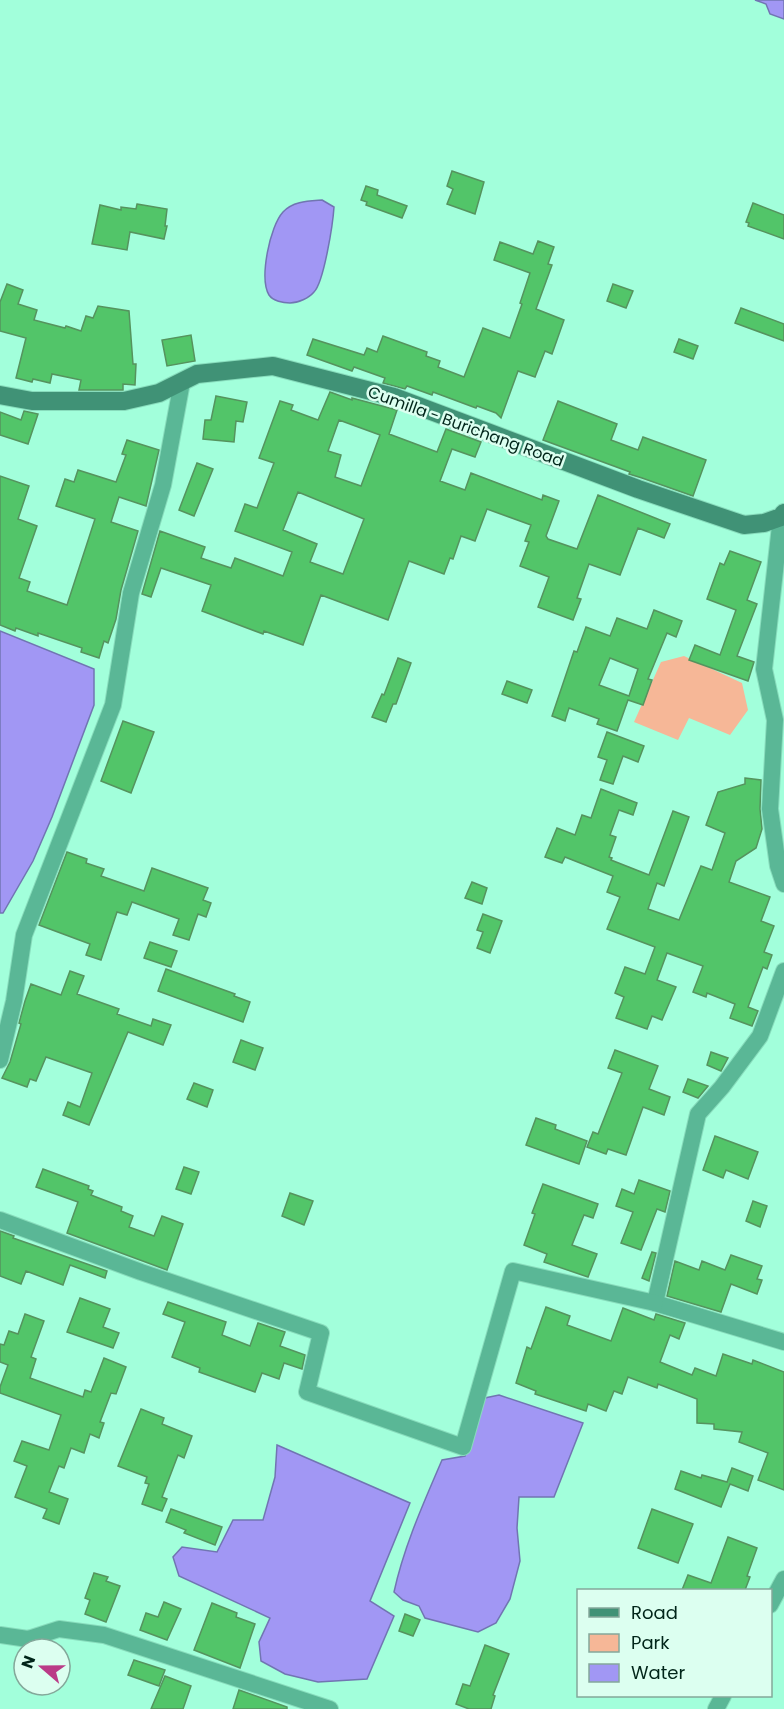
<svg xmlns="http://www.w3.org/2000/svg" width="784" height="1709" font-family="Poppins,sans-serif">
	<style>
		.green { fill: #f6b797 }
		.water { fill: #a197f4; stroke: #7175b2; stroke-width: 1.5 }
		.building { fill: #52c569; stroke: #55935e; stroke-width: 1.5; fill-rule: evenodd }
		.lines { fill: none; stroke-linecap: round; stroke-linejoin: round }
		.street-casing { stroke: #88dcbc; stroke-width: 18 }
		.secondary-casing { stroke: #88dcbc; stroke-width: 20 }
		.street { stroke: #5ab796; stroke-width: 16 }
		.secondary { stroke: #409276; stroke-width: 18 }
		.labels { text-anchor: middle; stroke-width: 5; stroke-linejoin: round; paint-order: stroke }
		.street-label { font-size: 16px; fill: #002519; stroke: #dcfff0 }
	</style>
	<rect width="100%" height="100%" fill="#a2ffdb"/>
	<polygon class="green" points="684,656 742,683 748,710 730,735 689,718 678,740 634,722 661,662"/>
	<g class="water">
		<polygon points="755,0 784,0 784,19 770,14 766,4"/>
		<path d="M322 200 334 207C333 223 324 282 314 292 309 298 298 303 290 303 283 303 273 301 269 295 259 278 270 226 283 212 293 201 309 201 322 200Z"/>
		<polygon points="0,631 94,669 94,705 52,817 33,861 3,913 0,913"/>
		<path d="M499 1395 583 1423 554 1497H519L517 1528 520 1561 510 1599 496 1623 478 1632 425 1618 419 1606 403 1600 394 1592C404 1546 424 1502 442 1460L465 1456 480 1399Z"/>
		<polygon points="277,1445 410,1503 370,1601 394,1616 367,1679 318,1682 285,1674 261,1661 259,1642 270,1618 179,1576 173,1557 182,1547 217,1552 233,1520 263,1520 275,1477"/>
	</g>
	<g class="building">
		<polygon points="452,171 484,182 475,214 447,204 453,189 447,186"/>
		<polygon points="366,186 378,190 377,195 407,206 402,218 366,205 367,202 361,200"/>
		<polygon points="753,203 784,215 784,239 748,226 749,223 746,222"/>
		<polygon points="137,204 167,209 165,226 167,226 164,239 130,232 127,250 92,244 100,205 121,210 121,207 136,209"/>
		<polygon points="538,241 554,247 548,264 552,265 536,309 564,320 552,354 545,351 535,377 518,371 501,418 496,413 477,406 476,408 433,392 432,395 407,386 405,389 383,383 385,378 354,367 352,371 307,355 313,339 364,355 367,348 377,352 383,336 427,352 426,356 440,361 438,367 464,377 483,328 510,338 522,304 520,303 530,273 494,260 500,242 533,254"/>
		<polygon points="7,284 23,290 18,304 37,310 34,320 65,328 66,326 81,331 86,316 93,318 98,306 129,311 133,364 136,364 135,385 123,384 123,390 79,390 81,380 52,374 50,383 33,379 32,382 16,378 26,338 0,331 0,302"/>
		<polygon points="613,284 633,291 626,308 607,301"/>
		<polygon points="741,308 784,324 784,341 735,323"/>
		<polygon points="191,335 195,361 167,366 162,340"/>
		<polygon points="679,339 698,346 693,359 674,352"/>
		<path d="M330 392 352 400V398L397 410 389 434 437 452 446 429 481 442 475 457 452 449 440 481 465 490 471 473 542 500 543 495 559 501 546 536 548 539 577 549 598 495 670 524 664 538 638 528 620 575 589 564 577 598 581 599 573 620 538 607 549 577 520 566 529 542 525 541 531 525 487 509 475 541 461 536 453 559 450 558 444 574 409 561 388 620 321 595 303 645 264 631 263 634 202 611 211 585 161 568 151 597 142 594 160 531 205 547 201 558 231 568 235 558 283 576 292 552 235 531 245 504 257 508 274 463 259 458 280 401 293 405 291 410 318 420ZM339 420 380 435 361 486 335 477 341 455 328 451ZM298 492 364 519 343 574 310 562 317 544 283 530Z"/>
		<polygon points="216,396 247,402 243,422 236,421 234,442 203,439 205,420 211,420"/>
		<polygon points="558,401 617,424 611,440 638,450 643,437 706,460 693,496 642,478 629,474 630,472 543,440"/>
		<polygon points="24,411 38,414 28,444 0,435 0,412 21,420"/>
		<polygon points="127,440 159,450 146,506 119,497 111,522 138,531 121,590 116,619 108,643 104,641 99,658 81,652 82,648 38,633 38,636 16,628 15,631 0,625 0,476 29,486 18,519 37,526 19,578 30,582 27,591 67,605 95,519 56,506 65,479 74,482 78,470 116,482 126,455 122,454"/>
		<polygon points="197,463 213,469 194,516 179,510"/>
		<polygon points="730,551 761,562 747,600 757,604 737,656 754,662 748,681 689,660 695,645 720,655 736,610 707,599 720,563 724,565"/>
		<path d="M654 610 682 621 676 637 667 633 648 679 652 680 643 705 628 700 617 731 597 724 599 719 569 708 565 721 552 716 574 651 577 652 586 627 610 636 617 618 647 629ZM610 658 638 669 629 696 599 685Z"/>
		<polygon points="398,658 411,663 396,704 393,704 386,722 372,717 382,694 384,695"/>
		<polygon points="507,681 532,690 527,703 502,694"/>
		<polygon points="123,721 154,732 131,793 101,781"/>
		<polygon points="607,732 644,746 638,762 623,756 613,784 600,780 607,760 598,757"/>
		<polygon points="745,778 761,780 760,809 762,829 756,848 736,861 729,882 770,897 761,921 774,926 764,952 772,955 767,969 763,967 748,1007 758,1011 752,1026 730,1018 735,1004 707,993 706,997 693,992 703,966 667,953 657,980 676,987 662,1020 652,1016 647,1029 616,1018 624,997 615,993 625,967 645,974 655,947 607,929 620,897 607,892 613,876 565,857 562,863 545,857 557,828 575,835 582,815 591,818 601,789 637,803 633,815 619,810 610,835 616,837 609,857 612,858 611,860 649,875 673,811 689,817 664,886 657,883 648,909 679,920 701,866 712,870 725,833 706,825 718,792 745,784"/>
		<polygon points="67,852 87,859 86,863 104,869 101,876 144,891 152,868 208,888 203,900 211,903 206,917 198,914 189,940 173,935 179,919 132,902 127,915 117,912 101,960 86,955 90,944 39,925"/>
		<polygon points="472,882 487,888 482,904 465,898"/>
		<polygon points="483,914 502,921 490,953 477,948 483,932 477,930"/>
		<polygon points="150,942 177,951 171,967 144,958"/>
		<polygon points="166,969 235,994 234,996 250,1002 243,1022 158,991"/>
		<polygon points="70,971 84,976 77,994 119,1009 117,1014 151,1026 153,1019 171,1025 163,1045 128,1032 89,1125 63,1115 68,1102 80,1107 92,1073 46,1057 36,1081 30,1079 27,1087 2,1078 10,1062 21,1024 19,1023 25,1001 31,984 61,995"/>
		<polygon points="241,1040 263,1048 255,1070 233,1062"/>
		<polygon points="615,1050 658,1066 649,1089 670,1097 664,1115 643,1107 626,1155 608,1149 606,1154 587,1147 593,1132 598,1134 622,1073 608,1068"/>
		<polygon points="711,1052 728,1058 721,1071 707,1065"/>
		<polygon points="688,1079 708,1086 698,1098 683,1092"/>
		<polygon points="194,1083 213,1090 207,1107 187,1099"/>
		<polygon points="536,1118 556,1125 555,1129 587,1141 579,1164 526,1145"/>
		<polygon points="715,1136 758,1152 748,1179 726,1170 723,1178 703,1170"/>
		<polygon points="184,1167 199,1172 191,1194 176,1189"/>
		<polygon points="43,1169 89,1186 88,1189 93,1191 91,1195 122,1207 121,1211 133,1216 129,1227 154,1236 162,1216 183,1224 167,1270 67,1233 78,1202 36,1187"/>
		<polygon points="639,1180 670,1191 665,1212 657,1209 641,1250 621,1243 633,1212 616,1206 622,1189 634,1194"/>
		<polygon points="543,1184 598,1204 593,1218 584,1215 572,1245 597,1254 588,1277 544,1262 547,1254 524,1245 535,1214 532,1213"/>
		<polygon points="290,1193 313,1201 304,1225 282,1216"/>
		<polygon points="753,1201 767,1206 760,1227 746,1221"/>
		<polygon points="0,1231 14,1236 13,1238 107,1271 105,1278 70,1265 63,1285 26,1271 21,1284 0,1276"/>
		<polygon points="652,1252 656,1253 649,1281 642,1278"/>
		<polygon points="731,1255 762,1266 757,1279 762,1280 757,1294 731,1284 721,1312 667,1296 675,1261 699,1270 702,1261 725,1270"/>
		<polygon points="80,1298 110,1309 103,1327 119,1333 113,1348 67,1332"/>
		<polygon points="168,1302 226,1322 222,1335 250,1346 258,1323 285,1332 280,1346 305,1355 302,1369 284,1363 279,1379 262,1373 255,1392 199,1372 200,1368 172,1357 185,1322 163,1314"/>
		<polygon points="546,1307 570,1316 567,1325 611,1341 623,1308 654,1320 656,1314 685,1323 679,1339 670,1335 660,1362 692,1375 695,1368 716,1376 723,1354 752,1364 753,1360 784,1372 784,1490 758,1480 768,1453 739,1442 742,1432 714,1429 714,1424 697,1423 697,1399 658,1384 657,1388 628,1377 622,1394 614,1391 606,1411 588,1404 586,1411 535,1394 536,1391 516,1383 527,1347 531,1349"/>
		<polygon points="25,1314 44,1321 31,1357 36,1359 30,1378 83,1397 85,1390 91,1392 104,1358 126,1367 116,1394 111,1393 100,1422 104,1423 99,1438 90,1434 84,1453 71,1448 64,1468 59,1466 49,1492 68,1499 59,1524 43,1518 47,1509 15,1497 27,1466 14,1461 22,1441 49,1450 61,1415 0,1393 0,1387 8,1365 0,1362 0,1344 4,1345 9,1331 18,1334"/>
		<polygon points="141,1409 164,1418 162,1424 192,1436 184,1458 178,1455 162,1497 167,1499 162,1511 142,1504 149,1484 145,1483 147,1477 118,1466"/>
		<polygon points="732,1468 753,1476 748,1491 730,1484 721,1507 675,1489 681,1471 701,1478 702,1475 727,1482"/>
		<polygon points="171,1509 222,1527 215,1545 184,1533 186,1530 166,1522"/>
		<polygon points="652,1509 693,1524 678,1563 638,1548"/>
		<polygon points="728,1537 757,1548 747,1576 750,1577 745,1590 682,1590 688,1575 711,1583"/>
		<polygon points="94,1573 108,1577 106,1581 120,1586 106,1622 85,1614 90,1600 85,1598"/>
		<polygon points="164,1602 181,1609 167,1640 140,1630 146,1613 158,1617"/>
		<polygon points="212,1603 237,1613 236,1617 255,1624 240,1668 194,1650"/>
		<polygon points="405,1614 420,1620 413,1636 399,1631"/>
		<polygon points="485,1645 509,1654 493,1695 495,1696 491,1709 469,1709 456,1704 463,1684 470,1686"/>
		<polygon points="134,1660 165,1670 159,1686 128,1675"/>
		<polygon points="165,1676 191,1686 183,1709 151,1709"/>
		<polygon points="239,1690 287,1707 287,1709 233,1709"/>
	</g>
	<g class="lines">
		<g class="street-casing">
			<g id="street">
				<polyline points="781,517 764,669 775,720 770,809 778,866 784,884"/>
				<polyline points="784,971 760,1036 722,1087 698,1114 655,1303 784,1342"/>
				<polyline points="0,1060 14,1001 24,935 113,705 131,593 163,485 182,382"/>
				<polyline points="0,1220 141,1272 321,1333 307,1392 463,1447 513,1271 655,1303"/>
				<polyline points="770,1605 784,1579"/>
				<polyline points="0,1635 28,1639 59,1629 104,1635 330,1709"/>
				<polyline points="716,1709 723,1696"/>
			</g>
		</g>
		<g class="secondary-casing">
			<polyline id="secondary" points="0,395 32,401 124,401 159,393 197,374 273,366 394,397 638,489 744,525 764,523 781,517 784,513"/>
		</g>
		<use href="#street" class="street"/>
		<use href="#secondary" class="secondary"/>
	</g>
	<g class="labels">
		<g class="street-label">
			<text transform="translate(466 426) rotate(20)" y="6">Cumilla - Burichang Road</text>
		</g>
	</g>
	<rect x="577" y="1589" width="195" height="108" fill="#dcfff0" stroke="#84a89a" stroke-width="1.5"/>
	<rect x="589" y="1608" width="30" height="9" fill="#409276" stroke="#84a89a" stroke-width="1.5"/>
	<text x="631" y="1619" font-size="18" fill="#002519">Road</text>
	<rect x="589" y="1634" width="30" height="18" fill="#f6b797" stroke="#84a89a" stroke-width="1.5"/>
	<text x="631" y="1649" font-size="18" fill="#002519">Park</text>
	<rect x="589" y="1664" width="30" height="18" fill="#a197f4" stroke="#84a89a" stroke-width="1.5"/>
	<text x="631" y="1679" font-size="18" fill="#002519">Water</text>
	<g transform="translate(42 1667) rotate(290)"><circle r="28" fill="#dcfff0" stroke="#84a89a" stroke-width="1.5"/>
	<path d="M0-4.5L10 22L0 15L-10 22Z" fill="#ba3b87"/>
	<text y="-9" font-size="16" font-weight="bold" text-anchor="middle" fill="#002519">N</text>
	</g>
</svg>
